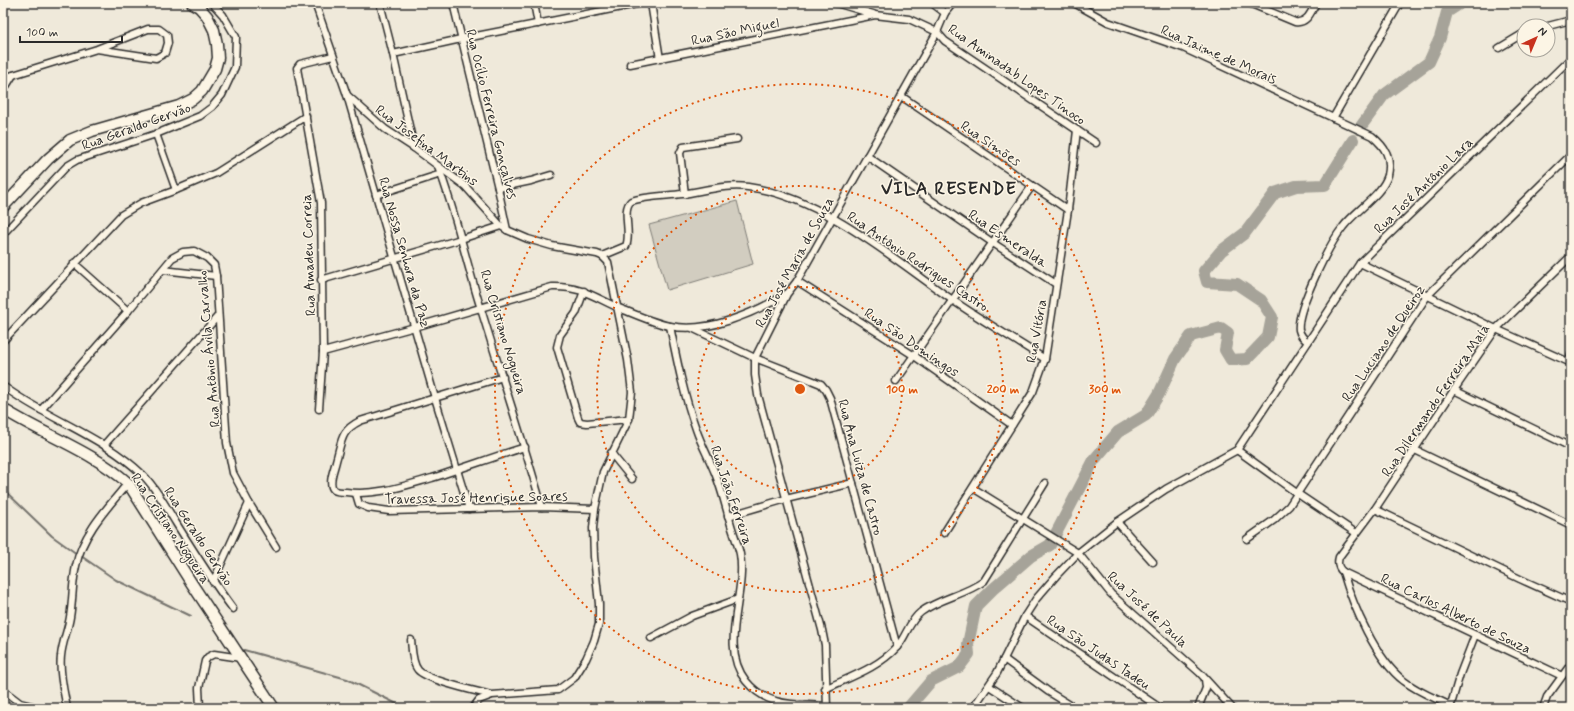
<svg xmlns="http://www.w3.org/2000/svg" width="1574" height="711" font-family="Mynerve,sans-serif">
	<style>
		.green { fill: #d2cdc0; stroke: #7e7c76 }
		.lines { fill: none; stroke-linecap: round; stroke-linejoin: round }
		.stream { stroke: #75736d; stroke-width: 2 }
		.river { stroke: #a6a399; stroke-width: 12 }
		.minor-casing { stroke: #2b2b2b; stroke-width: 9 }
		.trunk-casing { stroke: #2b2b2b; stroke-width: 13 }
		.minor { stroke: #fcf5e5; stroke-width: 6 }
		.trunk { stroke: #fcf5e5; stroke-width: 10 }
		.ring { fill: none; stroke: #df570e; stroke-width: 2; stroke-dasharray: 2 4 }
		.labels { text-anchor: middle; stroke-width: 3; stroke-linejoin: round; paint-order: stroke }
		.street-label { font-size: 14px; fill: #2b2b2b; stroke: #fcf5e5 }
		.district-label { font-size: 18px; font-weight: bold; letter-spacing: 1px; fill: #2b2b2b; stroke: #fcf5e5 }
		.centre { fill: #df570e; stroke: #fcf5e5; stroke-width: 2 }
		.ring-label { font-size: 12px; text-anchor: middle; font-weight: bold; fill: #df570e; stroke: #fcf5e5; stroke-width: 3; stroke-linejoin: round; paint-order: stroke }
	</style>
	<rect width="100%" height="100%" fill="#efe9da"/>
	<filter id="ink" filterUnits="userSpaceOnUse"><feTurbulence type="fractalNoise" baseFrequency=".025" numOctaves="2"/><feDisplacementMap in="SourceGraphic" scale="8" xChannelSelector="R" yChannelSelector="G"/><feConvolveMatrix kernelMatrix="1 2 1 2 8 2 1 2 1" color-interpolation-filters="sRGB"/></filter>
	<g filter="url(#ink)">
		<polygon class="green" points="737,201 753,264 667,290 649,225"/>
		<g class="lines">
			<g class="stream">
				<polyline points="3,489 52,536 77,554"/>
				<polyline points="81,556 116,580 191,616"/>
				<polyline points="244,650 347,679 405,708"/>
			</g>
			<g class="river">
				<polyline points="1359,129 1384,95 1429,62 1440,38 1447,12 1461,3"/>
				<polyline points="908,708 931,681 959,667 969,654 968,644 976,606 993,589 1031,556 1050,545 1094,460 1118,432 1146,415 1159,394 1175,359 1191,336 1221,328 1228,333 1225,350 1231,360 1247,359 1268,337 1272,317 1261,300 1237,284 1207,282 1204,271 1221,251 1245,233 1275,193 1296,186 1325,185 1353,140"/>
			</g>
			<g class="minor-casing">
				<g id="minor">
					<polyline points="315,3 347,95 435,398 469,509"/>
					<polyline points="380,3 393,54 414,148"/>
					<polyline points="453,3 498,188 507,230"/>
					<polyline points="534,3 538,24"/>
					<polyline points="651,3 660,59"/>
					<polyline points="836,3 873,14"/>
					<polyline points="932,3 945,13 937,32 945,41 1096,143"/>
					<path d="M1074 3 1108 22 1183 48 1372 136C1385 147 1392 157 1388 175 1383 194 1355 211 1343 227 1330 243 1296 310 1299 330 1300 335 1304 339 1308 342"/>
					<path d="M1249 3 1295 22C1307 24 1311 12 1316 3"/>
					<polyline points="945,13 953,3"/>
					<polyline points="1548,26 1571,20"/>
					<polyline points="1499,48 1524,33"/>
					<polyline points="393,54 461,39 642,3"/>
					<polyline points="630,64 875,15 909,19 937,32 797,281 787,294 755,358 755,375 758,395 822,630 825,645 827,708"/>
					<polyline points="3,78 13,75"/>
					<polyline points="3,91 13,75 97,49 148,29 159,29 167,35 168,43 165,53 156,58 97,49"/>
					<polyline points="347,95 385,129 414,148 465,186 501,226 507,230 528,239 552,246 597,254 602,256 608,262 628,360 632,392 629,419 603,472 595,509 593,528 594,557 599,604 599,624 594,641 586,659 574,678 558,690 492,695 479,700 473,708"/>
					<polyline points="901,96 1068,210"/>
					<polyline points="1333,118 1400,3"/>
					<polyline points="156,134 176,190"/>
					<polyline points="867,156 993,243 1056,284"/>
					<path d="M438 166C456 213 466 262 481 309 501 375 523 440 542 507"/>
					<polyline points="498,188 531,181 551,175"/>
					<polyline points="685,194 680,153 683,147 737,139"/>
					<polyline points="376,195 441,174"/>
					<polyline points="3,234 67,166 77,160 156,134 200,116 212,107 222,95 235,67 236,37 223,15 212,3"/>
					<path d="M602 256 626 246C632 233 621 210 631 201 646 196 666 196 682 194 703 191 726 184 748 187 822 197 891 257 951 299 981 320 1014 339 1045 359"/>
					<polyline points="74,263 128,311"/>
					<polyline points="1360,263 1496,329 1571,363"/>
					<polyline points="163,270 216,276"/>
					<polyline points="321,280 461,239 501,226"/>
					<polyline points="797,281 913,355 1012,425"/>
					<polyline points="584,291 576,313 560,335 557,347 578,418 580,422 587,423 629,419"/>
					<path d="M670 326C677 361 684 396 696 429 701 444 709 458 715 473 722 490 726 508 731 525 734 535 738 545 740 554 747 594 718 646 746 681 768 708 796 704 826 706"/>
					<polyline points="692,328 755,358 811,380 821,384 826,390 830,398 897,647"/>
					<polyline points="3,341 121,215 141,203 176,190 216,173 306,116"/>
					<path d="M323 352 415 327 552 287C581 286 594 297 619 308 632 313 656 324 670 326 707 334 755 313 786 294"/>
					<polyline points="1569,362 1571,354"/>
					<path d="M503 377 360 421C340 431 342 441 336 461 335 467 327 484 334 490 337 492 342 492 346 492 376 496 404 486 432 478 463 468 494 457 525 447"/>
					<polyline points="896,381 1032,186"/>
					<path d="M3 386C47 419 103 436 143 475 157 489 166 507 176 523 194 552 212 581 233 609"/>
					<polyline points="1454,390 1571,447"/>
					<polyline points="319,409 323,352 321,203 297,68 300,64 333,56"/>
					<polyline points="41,410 128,311 172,258 183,252 194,251 207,258 214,265 216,276 227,443 233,473 249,503 276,547"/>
					<polyline points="104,445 218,316"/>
					<polyline points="1237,450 1298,494 1356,533"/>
					<polyline points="1415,450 1571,525"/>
					<polyline points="611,453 632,479"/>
					<polyline points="973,488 1078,553 1111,594 1200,673 1232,708"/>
					<polyline points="356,494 359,504 368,508 389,511 542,507 595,509"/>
					<polyline points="1375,509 1520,579 1571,602"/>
					<polyline points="728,516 786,499 853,483"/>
					<polyline points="1117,522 1153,562"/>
					<polyline points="944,533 1033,392 1045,359 1068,210 1077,130"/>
					<polyline points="1247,539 1274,520 1289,506 1427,296 1571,155"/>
					<path d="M1343 572C1353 606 1376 660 1404 681 1418 692 1435 698 1451 706"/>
					<polyline points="213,582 249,503"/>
					<polyline points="1025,616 1160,708"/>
					<polyline points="651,638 692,616 738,599"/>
					<path d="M411 640C412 649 412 663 418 670 426 680 476 691 491 695"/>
					<polyline points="1004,659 1049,692 1075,708"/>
					<path d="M1562 676 1343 572C1338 568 1337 564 1339 557L1375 509 1454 390 1496 329 1571 256"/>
					<polyline points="989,686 1023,708"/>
					<path d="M825 689C850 677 878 668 897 647 906 637 909 621 921 612 940 598 965 595 984 581L1045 483"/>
					<polyline points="3,690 20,703 40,708"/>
					<path d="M67 708C64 692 59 673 61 656 62 643 68 630 70 617 73 600 72 583 76 566 82 534 108 507 128 483"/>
					<polyline points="200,708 199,688 205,661 208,657 214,654 241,658"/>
					<polyline points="973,708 997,673 1025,616 1036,599 1056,576 1078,553 1117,522 1166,489 1237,450 1360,263 1571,58"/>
					<polyline points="1198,708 1206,688 1205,679"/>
					<polyline points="1450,708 1460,674 1475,635"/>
					<polyline points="1543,708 1547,697 1571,664"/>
				</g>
			</g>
			<g class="trunk-casing">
				<g id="trunk">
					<polyline points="3,207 48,159 70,140 92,131 179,106 193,99 202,91 215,69 218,58 217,44 214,30 207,16 199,7 192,3"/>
					<path d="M3 409C44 435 92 451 128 483L192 584 274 708"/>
				</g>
			</g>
			<use href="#minor" class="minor"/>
			<use href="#trunk" class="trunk"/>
		</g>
	</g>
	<g class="ring">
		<circle cx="800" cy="389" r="102"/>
		<circle cx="800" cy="389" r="203"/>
		<circle cx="800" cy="389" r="305"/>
	</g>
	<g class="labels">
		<g class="street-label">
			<text transform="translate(735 31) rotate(-12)" y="5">Rua São Miguel</text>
			<text transform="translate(1219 54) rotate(24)" y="5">Rua Jaime de Morais</text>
			<text transform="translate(1017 74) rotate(35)" y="5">Rua Aminadab Lopes Tinoco</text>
			<text transform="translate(492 114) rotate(76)" y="5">Rua Ocílio Ferreira Gonçalves</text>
			<text transform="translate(136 126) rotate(-20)" y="5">Rua Geraldo Gervão</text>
			<text transform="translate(991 143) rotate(34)" y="5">Rua Simões</text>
			<text transform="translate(427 145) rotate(37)" y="5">Rua Josefina Martins</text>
			<text transform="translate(1423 185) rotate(-44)" y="5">Rua José Antônio Lara</text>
			<text transform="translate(1008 238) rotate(34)" y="5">Rua Esmeralda</text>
			<text transform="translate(405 252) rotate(74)" y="5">Rua Nossa Senhora da Paz</text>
			<text transform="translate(308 255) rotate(-92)" y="5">Rua Amadeu Correia</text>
			<text transform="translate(918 261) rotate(34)" y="5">Rua Antônio Rodrigues Castro</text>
			<text transform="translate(794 262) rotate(-61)" y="5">Rua José Maria de Souza</text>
			<text transform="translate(1036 331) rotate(-80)" y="5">Rua Vitória</text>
			<text transform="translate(504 332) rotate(73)" y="5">Rua Cristiano Nogueira</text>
			<text transform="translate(912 342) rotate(34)" y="5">Rua São Domingos</text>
			<text transform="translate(1383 343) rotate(-56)" y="5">Rua Luciano de Queiroz</text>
			<text transform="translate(208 349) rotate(-95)" y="5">Rua Antônio Ávila Carvalho</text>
			<text transform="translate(1435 400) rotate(-56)" y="5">Rua Dilermando Ferreira Maia</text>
			<text transform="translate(861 467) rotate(75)" y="5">Rua Ana Luiza de Castro</text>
			<text transform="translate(732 495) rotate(71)" y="5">Rua João Ferreira</text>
			<text transform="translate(476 497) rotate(-1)" y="5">Travessa José Henrique Soares</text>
			<text transform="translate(171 528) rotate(56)" y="5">Rua Cristiano Nogueira</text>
			<text transform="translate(199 536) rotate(57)" y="5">Rua Geraldo Gervão</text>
			<text transform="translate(1148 609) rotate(43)" y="5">Rua José de Paula</text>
			<text transform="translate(1456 613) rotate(26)" y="5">Rua Carlos Alberto de Souza</text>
			<text transform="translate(1099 652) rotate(34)" y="5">Rua São Judas Tadeu</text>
		</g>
		<g class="district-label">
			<text x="949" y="194">VILA RESENDE</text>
		</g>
	</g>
	<circle cx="800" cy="389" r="6" class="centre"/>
	<g class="ring-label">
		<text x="902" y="393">100 m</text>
		<text x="1003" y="393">200 m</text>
		<text x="1105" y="393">300 m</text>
	</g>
	<rect width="1574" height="711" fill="none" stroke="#fcf5e5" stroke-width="16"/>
	<rect x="8" y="8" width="1558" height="695" fill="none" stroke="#2b2b2b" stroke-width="1.5" filter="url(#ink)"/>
	<g transform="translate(1536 38) rotate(44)"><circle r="19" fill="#fcf5e5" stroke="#a8a49b"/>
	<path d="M0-3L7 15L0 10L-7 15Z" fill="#c8321e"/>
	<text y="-6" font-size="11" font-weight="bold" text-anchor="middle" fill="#2b2b2b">N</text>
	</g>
	<path d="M20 36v6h102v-6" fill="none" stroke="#2b2b2b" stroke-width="2"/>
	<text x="26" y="36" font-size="12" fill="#2b2b2b" stroke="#fcf5e5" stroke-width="3" paint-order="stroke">100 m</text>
</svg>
